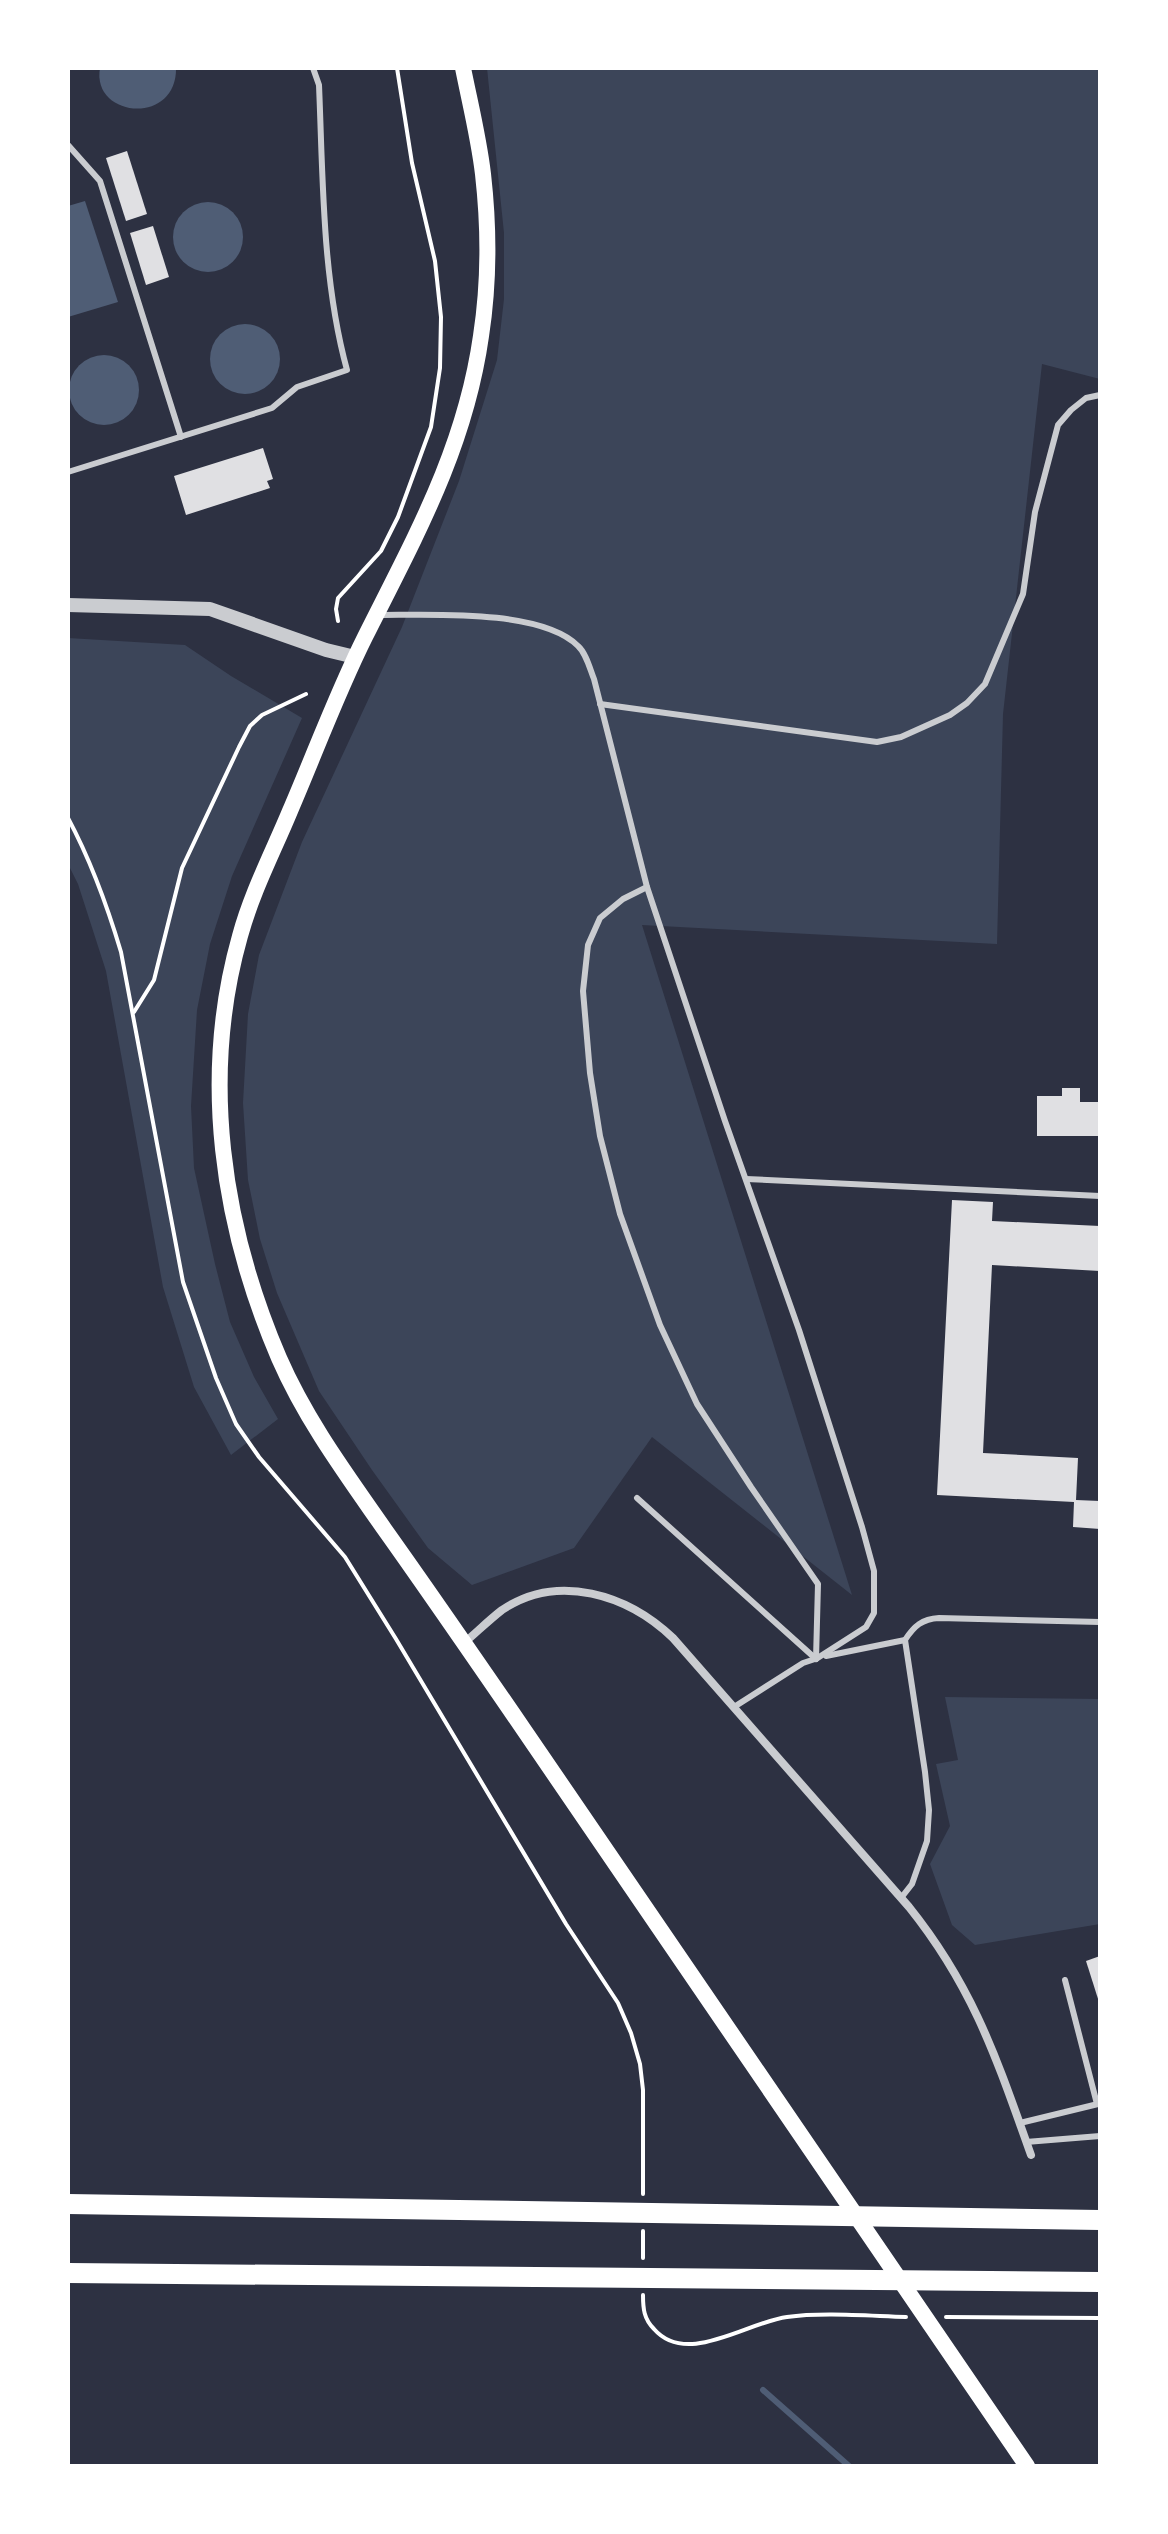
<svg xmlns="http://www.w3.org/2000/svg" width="1168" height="2534" font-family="'Archivo Narrow',sans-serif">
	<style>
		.green { fill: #3c4559 }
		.water { fill: #4f5d75 }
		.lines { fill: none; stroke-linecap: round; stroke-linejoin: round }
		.stream { stroke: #4f5d75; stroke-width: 6 }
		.building { fill: #e0e0e3 }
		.path { stroke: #fff; stroke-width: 4 }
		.service { stroke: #caccd0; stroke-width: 6 }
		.minor { stroke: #caccd0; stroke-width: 8 }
		.tertiary { stroke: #caccd0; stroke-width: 14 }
		.secondary { stroke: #fff; stroke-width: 16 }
		.motorway { stroke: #fff; stroke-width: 20 }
	</style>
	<rect width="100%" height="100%" fill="#2d3142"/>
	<g class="green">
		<polygon points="487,68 1100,68 1100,379 1042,364 1003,714 997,944 642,925 852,1595 652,1437 574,1548 472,1585 428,1548 372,1470 319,1391 277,1293 260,1239 248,1180 243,1103 248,1014 259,955 302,842 402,627 459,481 497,360 504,299 504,233"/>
		<polygon points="68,638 185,645 231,676 302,718 232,876 210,944 197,1010 191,1106 194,1168 215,1264 230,1322 254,1377 278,1419 231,1455 194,1387 163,1287 106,971 78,884 68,864"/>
		<polygon points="945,1697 1100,1699 1100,1924 975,1945 952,1925 930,1864 950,1826 936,1764 958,1760"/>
	</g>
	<g class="water">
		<path d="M100 68H176C177 126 91 118 100 68Z"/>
		<polygon points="85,201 118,302 68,317 68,206"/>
		<circle cx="208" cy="237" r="35"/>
		<circle cx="245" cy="359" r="35"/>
		<circle cx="104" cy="390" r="35"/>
	</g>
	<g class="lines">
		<polyline class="stream" points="763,2390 849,2466"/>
	</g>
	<g class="building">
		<polygon points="127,151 147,214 126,221 106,158"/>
		<polygon points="153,226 169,277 146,285 130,233"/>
		<polygon points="263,448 273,479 267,481 270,488 186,515 174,476"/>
		<polygon points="1062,1088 1080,1088 1080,1102 1100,1102 1100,1136 1037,1136 1037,1096 1062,1096"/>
		<polygon points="952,1200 993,1202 992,1221 1100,1226 1100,1271 992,1265 983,1453 1078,1458 1076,1500 1100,1501 1100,1529 1073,1527 1074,1502 937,1495"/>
		<polygon points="1100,1956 1100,2002 1099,2002 1086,1961"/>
	</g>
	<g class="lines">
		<g class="path">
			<polyline points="338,621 336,609 338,598 381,551 398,517 431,427 440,368 441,317 435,261 412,163 397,68"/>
			<path d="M68 818C91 861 107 905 121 952L183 1282 216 1378 236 1424 259 1457 345 1557 396 1639 566 1924 618 2003 631 2033 640 2064 643 2090V2194"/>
			<polyline points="134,1012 154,980 182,868 239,747 250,726 262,715 306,694"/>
			<polyline points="643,2258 643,2231"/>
			<path d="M643 2295C643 2309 644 2319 654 2329 687 2367 747 2322 787 2317 822 2312 870 2316 906 2317"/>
			<polyline points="946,2317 1100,2318"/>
		</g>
		<g class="service">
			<polyline points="68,145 100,181 181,437"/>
			<path d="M68 472 272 408 297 387 347 370C322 279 323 178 319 85L313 68"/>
			<path d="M380 615C430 615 541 609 578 646 586 653 590 669 594 679L647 887 725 1121 799 1330 862 1527 874 1571V1613L866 1627 816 1659"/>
			<polyline points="600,704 877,742 901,737 950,715 967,703 985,684 1023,594 1035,512 1058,425 1071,410 1086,398 1100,395"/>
			<polyline points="647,887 623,899 600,918 588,945 583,991 590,1073 600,1136 620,1214 660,1325 697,1404 751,1487 818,1584 816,1659"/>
			<polyline points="746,1179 1100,1196"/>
			<polyline points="637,1498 816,1659"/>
			<polyline points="826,1656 905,1640"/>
			<polyline points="734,1707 803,1663 815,1659"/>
			<path d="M901 1898 912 1884 927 1841 929 1810 925 1772 905 1640C914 1626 922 1619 939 1618L1100 1622"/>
			<polyline points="1065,1980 1097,2104"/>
			<polyline points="1020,2123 1098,2104"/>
			<polyline points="1026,2142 1100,2136"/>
		</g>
		<path class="minor" d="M464 1643C477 1632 489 1620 502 1610 558 1572 628 1595 673 1638L909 1907C974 1988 997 2060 1031 2155"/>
		<polyline class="tertiary" points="68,605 210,609 326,650 355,657"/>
		<path class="secondary" d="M463 68C470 103 479 139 483 174 489 227 489 284 481 336 465 449 415 537 365 637 337 693 315 753 290 811 273 852 252 892 240 936 200 1077 222 1225 279 1358 306 1420 346 1474 385 1530 432 1596 478 1663 524 1730 692 1975 860 2220 1027 2466"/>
		<g class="motorway">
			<polyline points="68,2204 1100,2220"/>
			<polyline points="68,2273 1100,2282"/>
		</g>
	</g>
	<rect width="1168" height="2534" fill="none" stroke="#ffffff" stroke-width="140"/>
</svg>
